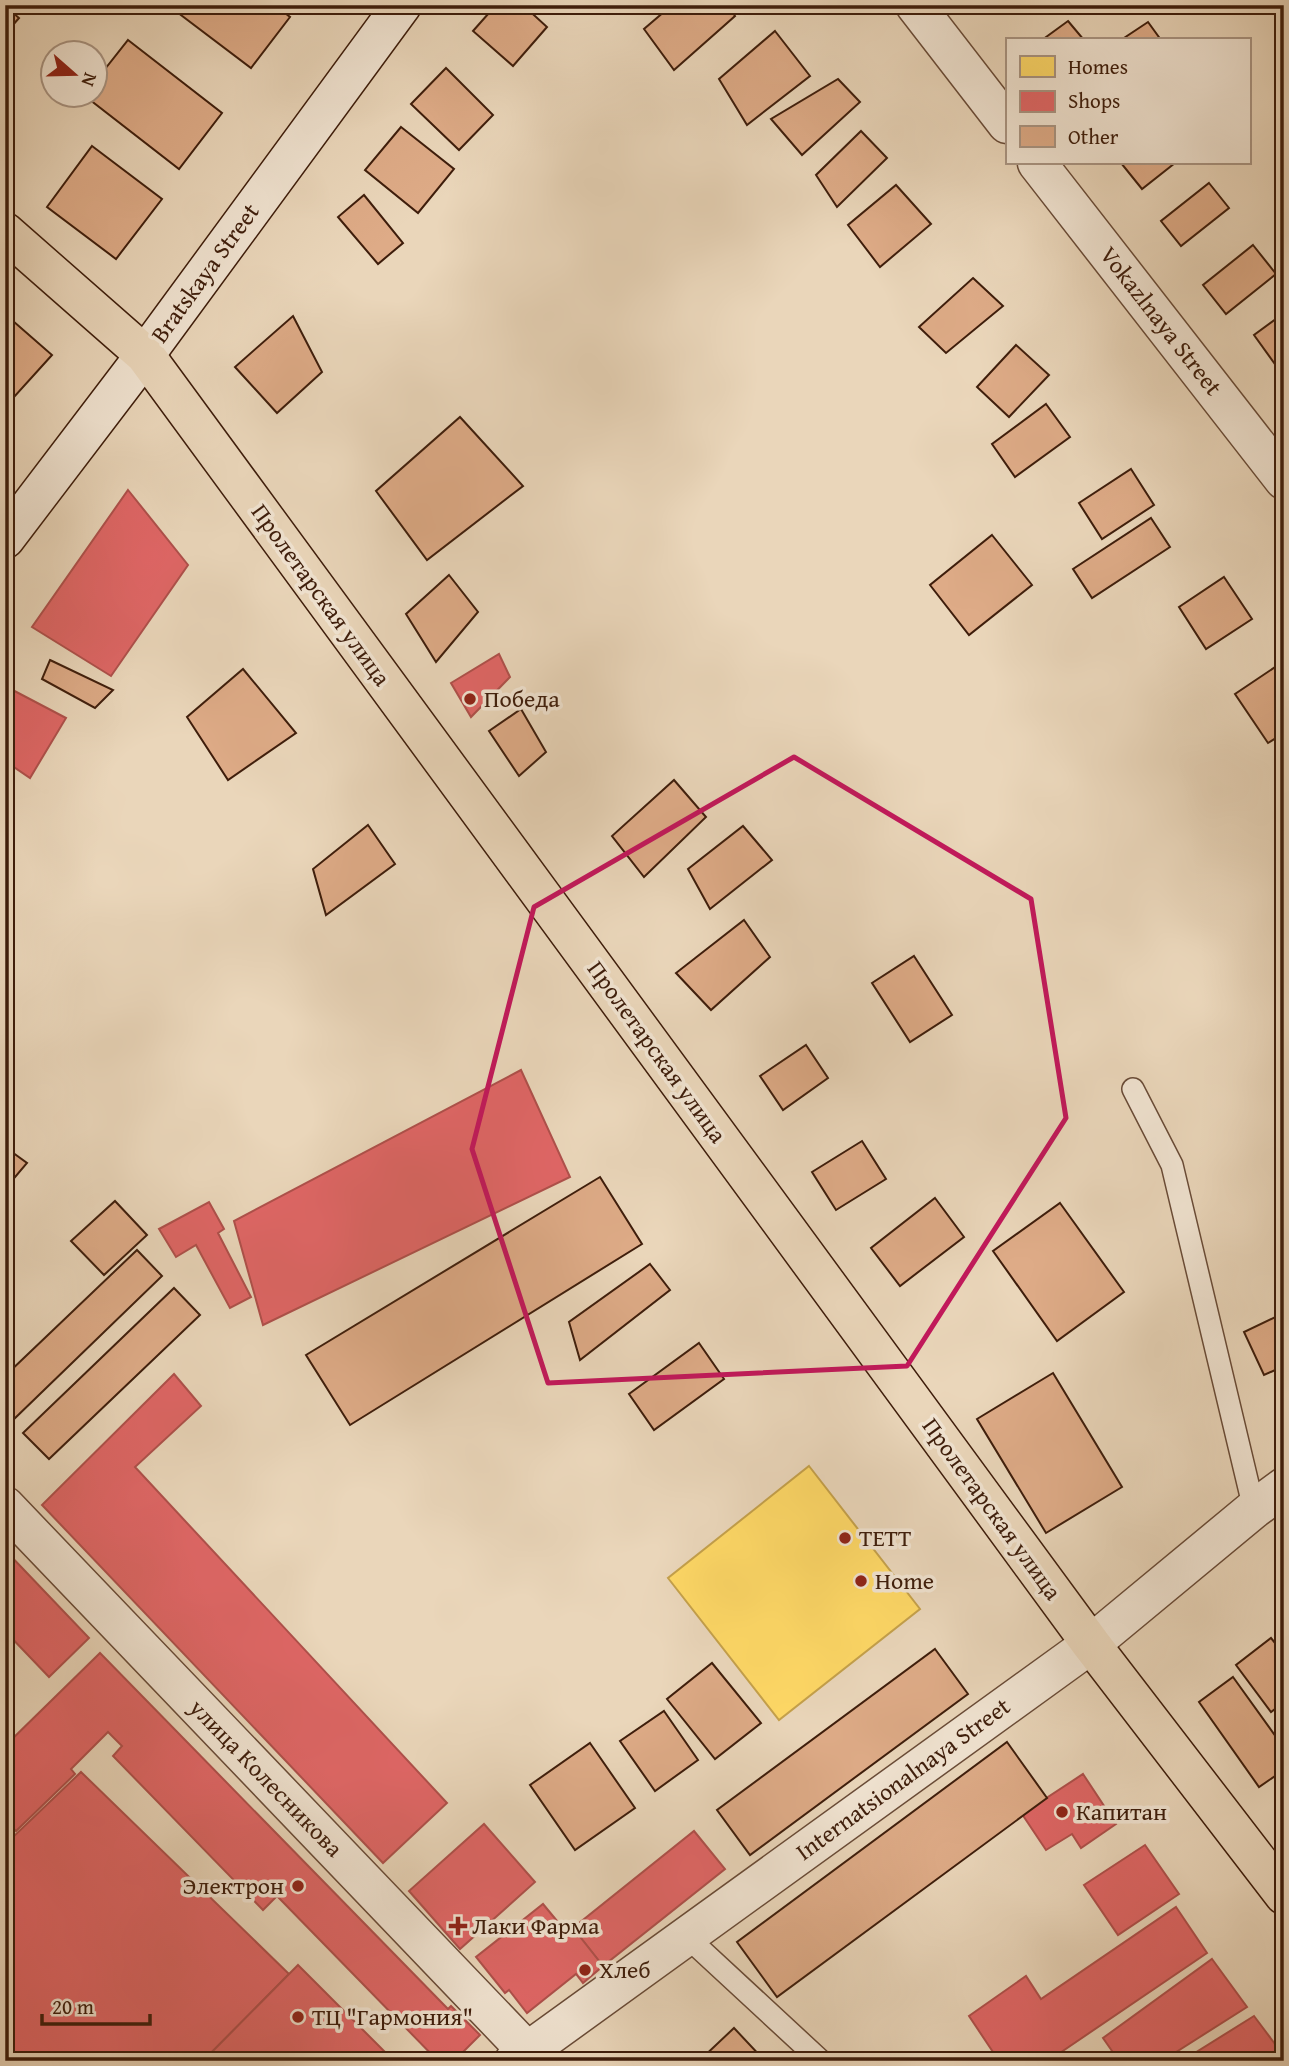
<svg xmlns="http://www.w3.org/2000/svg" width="1289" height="2066" font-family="'Gentium Book Plus',serif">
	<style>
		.homes { fill: #ffd966; stroke: #c5a14b; stroke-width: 2 }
		.shops { fill: #e06666; stroke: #af504b; stroke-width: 2 }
		.building { fill: #deab87; stroke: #3e1d0b; stroke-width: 2 }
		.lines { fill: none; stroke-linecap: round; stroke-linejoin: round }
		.lane-casing { stroke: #694b37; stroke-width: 24 }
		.street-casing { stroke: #694b37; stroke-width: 41 }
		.secondary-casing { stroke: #3e1d0b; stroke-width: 41 }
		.primary-casing { stroke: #3e1d0b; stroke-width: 41 }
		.lane { stroke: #f1e4d2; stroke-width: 21 }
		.street { stroke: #f1e4d2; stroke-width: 38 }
		.secondary { stroke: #f1e4d2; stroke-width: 38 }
		.primary { stroke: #ead6ba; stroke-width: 38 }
		.marked { fill: none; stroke: #c2185b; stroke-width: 5; stroke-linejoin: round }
		.poi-dot { fill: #8f2418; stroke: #f1e4d2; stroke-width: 2.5 }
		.labels { text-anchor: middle; stroke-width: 7; stroke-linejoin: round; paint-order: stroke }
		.street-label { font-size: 24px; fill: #3e1d0b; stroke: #f1e4d2 }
		.poi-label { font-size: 24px; fill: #3e1d0b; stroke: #f1e4d2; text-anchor: start }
	</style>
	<rect width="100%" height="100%" fill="#ead6ba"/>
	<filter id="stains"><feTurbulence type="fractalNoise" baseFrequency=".00286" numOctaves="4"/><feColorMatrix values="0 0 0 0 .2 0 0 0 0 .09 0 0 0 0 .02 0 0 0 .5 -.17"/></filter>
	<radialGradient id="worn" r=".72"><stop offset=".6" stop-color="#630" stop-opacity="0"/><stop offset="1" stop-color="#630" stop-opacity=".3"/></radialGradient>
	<polygon class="homes" points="809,1466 920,1609 779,1720 668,1578"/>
	<g class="shops">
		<polygon points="128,490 188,565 111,676 32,627"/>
		<polygon points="499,654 510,677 471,717 451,683"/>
		<polygon points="5,686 66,718 30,778 5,761"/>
		<polygon points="521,1070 570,1177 263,1325 234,1221"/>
		<polygon points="209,1202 224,1229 218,1233 251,1297 230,1308 196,1245 176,1257 159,1229"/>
		<polygon points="174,1374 201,1406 135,1467 447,1803 383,1863 42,1505"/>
		<polygon points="5,1550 89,1638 49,1677 5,1631"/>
		<polygon points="100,1653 448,2009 451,2006 480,2035 454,2061 438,2061 277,1896 263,1910 113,1756 122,1746 108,1732 71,1769 75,1774 16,1831 5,1820 5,1746"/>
		<polygon points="81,1772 289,1974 203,2061 23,2061 5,2045 5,1836 10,1840"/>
		<polygon points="1083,1774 1116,1824 1081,1848 1072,1834 1046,1850 1022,1814"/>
		<polygon points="484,1824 535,1882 460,1949 409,1891"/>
		<polygon points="694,1831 725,1869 603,1966 573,1928"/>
		<polygon points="1145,1845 1179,1894 1118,1935 1084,1885"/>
		<polygon points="543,1904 567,1933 573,1928 603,1966 583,1983 576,1974 527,2013 509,1990 505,1993 476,1957"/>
		<polygon points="1176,1907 1207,1953 1048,2061 999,2061 969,2016 1026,1976 1041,1999"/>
		<polygon points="1212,1959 1247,2007 1162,2061 1119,2061 1103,2038"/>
		<polygon points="298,1965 394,2061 203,2061"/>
		<polygon points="1254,2016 1284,2056 1284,2061 1182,2061"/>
	</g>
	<g class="building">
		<polygon points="275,5 290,17 251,68 169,6"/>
		<polygon points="496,5 523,5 547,27 513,66 473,31"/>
		<polygon points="672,5 727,5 735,16 674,70 644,29"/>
		<polygon points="5,6 19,18 5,34"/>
		<polygon points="1068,21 1084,40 1042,40"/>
		<polygon points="1148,22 1161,40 1121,40"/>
		<polygon points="775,31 810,76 747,125 719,79"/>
		<polygon points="128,40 222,113 179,169 85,96 94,94 94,83"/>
		<polygon points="446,68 493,115 459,150 411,104"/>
		<polygon points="838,79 860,102 802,155 771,119"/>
		<polygon points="401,127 454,169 418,213 365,170"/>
		<polygon points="861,131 887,158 837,207 816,175"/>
		<polygon points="92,146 162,199 116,259 47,207"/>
		<polygon points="1121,163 1175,163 1142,189"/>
		<polygon points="1209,183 1229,208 1181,246 1161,221"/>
		<polygon points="896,185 931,224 880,267 848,225"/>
		<polygon points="364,195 403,243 378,264 338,217"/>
		<polygon points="1253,245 1276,274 1226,314 1203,285"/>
		<polygon points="973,278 1003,306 946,353 919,327"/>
		<polygon points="1284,313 1284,363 1277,367 1254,335"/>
		<polygon points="5,314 52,355 5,407"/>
		<polygon points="293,316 322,372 277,413 235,367"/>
		<polygon points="1016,345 1049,375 1009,417 977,387"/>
		<polygon points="1046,404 1070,437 1015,477 992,444"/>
		<polygon points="460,417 523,486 427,560 376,491"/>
		<polygon points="1131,469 1154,505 1102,539 1079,503"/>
		<polygon points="1151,518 1170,547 1092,598 1073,569"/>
		<polygon points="992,535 1032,585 969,635 930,585"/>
		<polygon points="449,575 478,612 436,662 406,614"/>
		<polygon points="1224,577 1252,619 1206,649 1179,607"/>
		<polygon points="50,660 113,690 95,708 42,679"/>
		<polygon points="1284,661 1284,733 1268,743 1235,694"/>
		<polygon points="243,669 296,733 228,780 187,717"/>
		<polygon points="521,709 546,752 519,776 489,731"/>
		<polygon points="674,780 706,817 644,877 612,836"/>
		<polygon points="368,825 395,864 326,915 313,869"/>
		<polygon points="743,826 772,860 710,909 688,869"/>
		<polygon points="744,920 770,957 711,1010 676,973"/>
		<polygon points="914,956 952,1015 910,1042 872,983"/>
		<polygon points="806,1045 828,1078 783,1110 760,1076"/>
		<polygon points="862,1141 886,1179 836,1210 812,1172"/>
		<polygon points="5,1147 27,1163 5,1189"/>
		<polygon points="600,1177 642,1244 350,1425 306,1355"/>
		<polygon points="935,1198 964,1237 900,1286 871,1248"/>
		<polygon points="115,1201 147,1235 104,1275 71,1241"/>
		<polygon points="1060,1203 1124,1292 1057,1341 993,1251"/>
		<polygon points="137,1250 162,1276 12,1421 5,1414 5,1376"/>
		<polygon points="650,1264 670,1290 580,1360 569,1322"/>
		<polygon points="174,1288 200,1315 49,1459 23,1433"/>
		<polygon points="1284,1313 1284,1366 1264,1375 1244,1332"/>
		<polygon points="699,1343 724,1379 654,1430 629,1394"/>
		<polygon points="1053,1373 1122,1487 1046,1533 977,1419"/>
		<polygon points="1271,1638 1284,1654 1284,1702 1271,1712 1236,1665"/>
		<polygon points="935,1649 968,1694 750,1855 717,1810"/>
		<polygon points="712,1663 761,1723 715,1759 667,1699"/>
		<polygon points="1233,1677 1284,1748 1284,1770 1259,1787 1199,1702"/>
		<polygon points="664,1711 698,1760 655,1791 620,1741"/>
		<polygon points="1007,1742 1047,1798 777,1997 737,1942"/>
		<polygon points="590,1743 635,1808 575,1850 530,1785"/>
		<polygon points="734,2028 765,2061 699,2061"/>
	</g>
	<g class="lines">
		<g class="lane-casing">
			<g id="lane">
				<polyline points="1133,1089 1172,1165 1254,1509"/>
				<polyline points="686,1936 821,2061"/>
			</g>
		</g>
		<g class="street-casing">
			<g id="street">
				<polyline points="915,5 1007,124"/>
				<polyline points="1037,163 1284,480"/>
				<polyline points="5,1506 526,2050"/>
				<polyline points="514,2061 1091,1644 1254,1509 1284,1487"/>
			</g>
		</g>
		<g class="secondary-casing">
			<polyline id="secondary" points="5,539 145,355 402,5"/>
		</g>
		<g class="primary-casing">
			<polyline id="primary" points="5,232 145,355 1091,1644 1284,1895"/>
		</g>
		<use href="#lane" class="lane"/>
		<use href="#street" class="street"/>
		<use href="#secondary" class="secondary"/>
		<use href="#primary" class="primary"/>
	</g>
	<path class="marked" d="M794 757 1031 899 1066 1118 907 1366 548 1383 472 1149 534 907Z"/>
	<g class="poi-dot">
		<circle cx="470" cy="699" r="7"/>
		<circle cx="845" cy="1538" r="7"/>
		<circle cx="861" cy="1581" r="7"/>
		<circle cx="1062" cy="1812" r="7"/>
		<circle cx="298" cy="1886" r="7"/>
		<path d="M454.5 1915.5h7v7h7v7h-7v7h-7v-7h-7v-7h7z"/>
		<circle cx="585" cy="1970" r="7"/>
		<circle cx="298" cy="2017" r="7"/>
	</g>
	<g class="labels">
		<g class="street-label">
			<text transform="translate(205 273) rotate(-54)" y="8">Bratskaya Street</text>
			<text transform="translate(1161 321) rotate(52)" y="8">Vokazlnaya Street</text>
			<text transform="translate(321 595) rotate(54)" y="8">Пролетарская улица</text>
			<text transform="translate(657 1052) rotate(54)" y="8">Пролетарская улица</text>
			<text transform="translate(992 1509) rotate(54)" y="8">Пролетарская улица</text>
			<text transform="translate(266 1778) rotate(46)" y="8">улица Колесникова</text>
			<text transform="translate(903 1779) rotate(-36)" y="8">Internatsionalnaya Street</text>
		</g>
		<g class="poi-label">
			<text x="484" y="707">Победа</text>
			<text x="859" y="1546">ТЕТТ</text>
			<text x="875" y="1589">Home</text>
			<text x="1076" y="1820">Капитан</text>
			<text x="284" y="1894" text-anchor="end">Электрон</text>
			<text x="472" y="1934">Лаки Фарма</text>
			<text x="599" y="1978">Хлеб</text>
			<text x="312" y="2025">ТЦ "Гармония"</text>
		</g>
	</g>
	<rect width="1289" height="2066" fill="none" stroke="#ead6ba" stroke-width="28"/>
	<rect x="7" y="7" width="1275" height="2052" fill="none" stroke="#3e1d0b" stroke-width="3.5"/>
	<rect x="14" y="14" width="1261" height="2038" fill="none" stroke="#3e1d0b" stroke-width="2"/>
	<rect x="1006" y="38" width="245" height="126" fill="#f1e4d2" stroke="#a99482" stroke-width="2"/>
	<rect x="1020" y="56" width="35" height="21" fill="#ffd966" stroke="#a99482" stroke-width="2"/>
	<text x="1068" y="74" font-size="21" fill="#3e1d0b">Homes</text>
	<rect x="1020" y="91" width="35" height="21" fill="#e06666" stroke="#a99482" stroke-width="2"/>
	<text x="1068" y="108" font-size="21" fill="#3e1d0b">Shops</text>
	<rect x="1020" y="126" width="35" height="21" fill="#deab87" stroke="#a99482" stroke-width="2"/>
	<text x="1068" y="144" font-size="21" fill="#3e1d0b">Other</text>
	<g transform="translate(74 74) rotate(110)"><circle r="33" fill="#f1e4d2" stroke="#a99482" stroke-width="2"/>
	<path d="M0-5L12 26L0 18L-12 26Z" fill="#8f2418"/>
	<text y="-10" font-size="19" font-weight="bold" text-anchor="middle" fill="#3e1d0b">N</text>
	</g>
	<path d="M42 2014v10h108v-10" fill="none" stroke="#3e1d0b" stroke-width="3.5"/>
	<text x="52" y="2014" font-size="21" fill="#3e1d0b" stroke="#f1e4d2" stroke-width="5" paint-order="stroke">20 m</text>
	<rect width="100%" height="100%" filter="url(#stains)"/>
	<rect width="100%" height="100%" fill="url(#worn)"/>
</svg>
